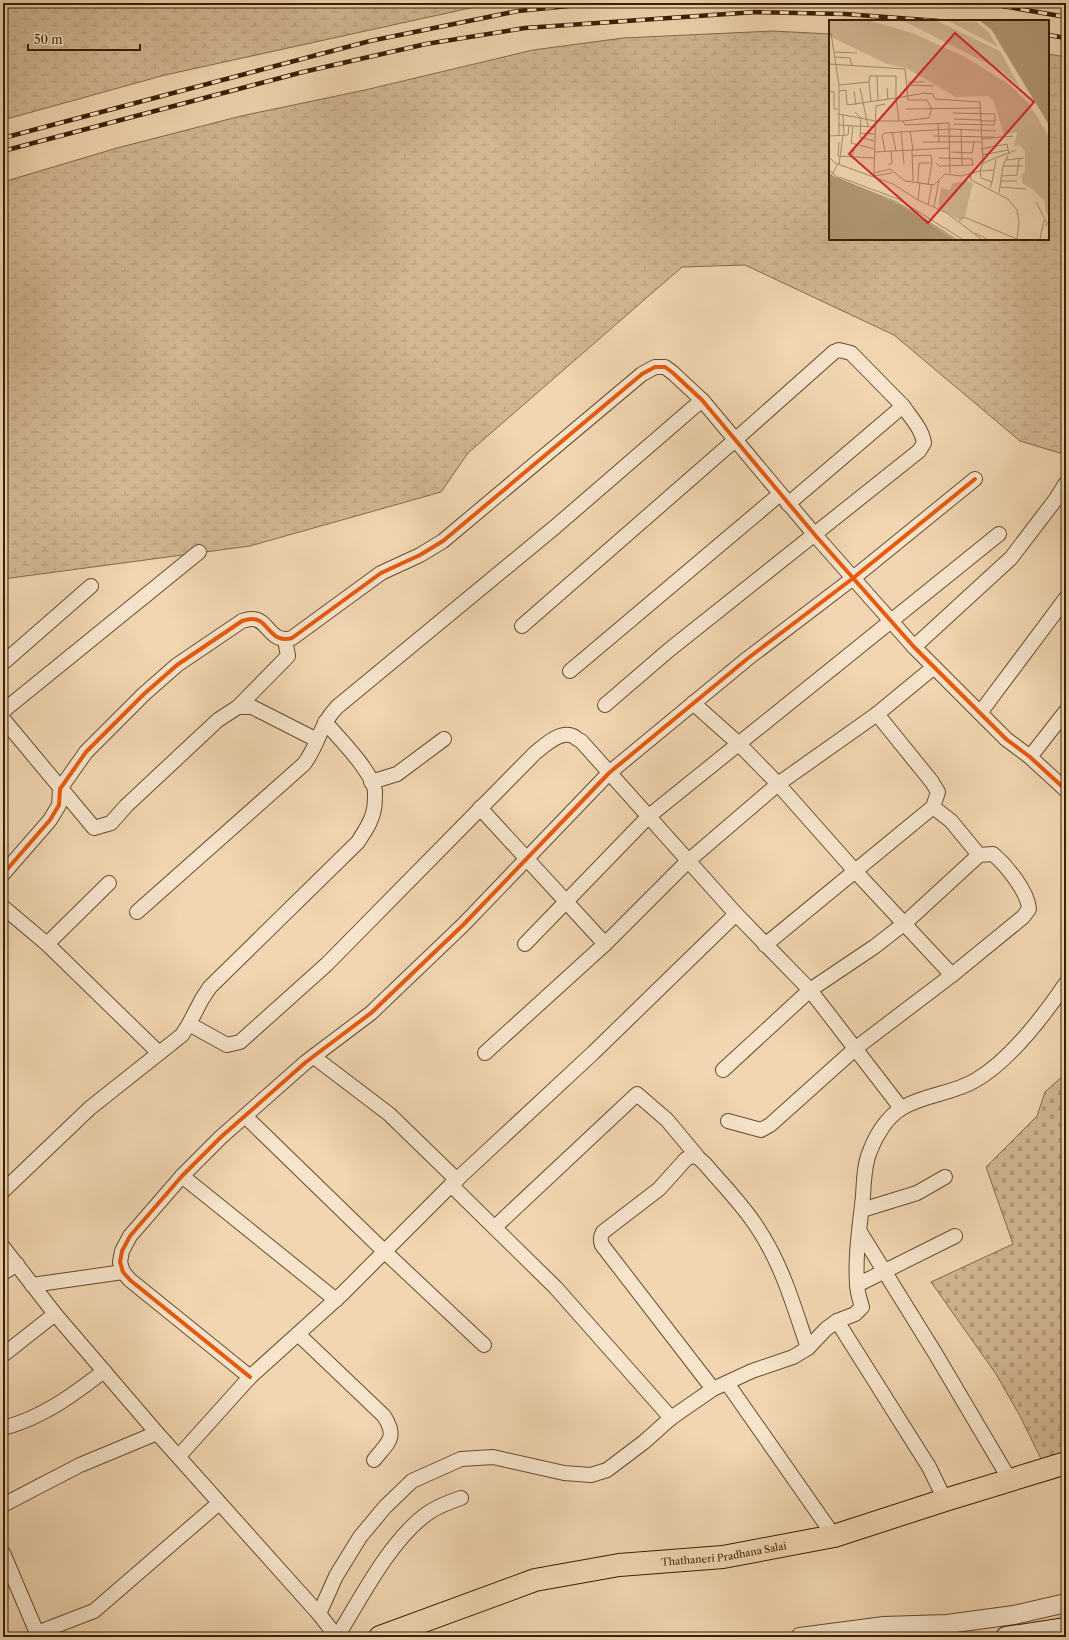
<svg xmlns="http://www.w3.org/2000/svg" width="1069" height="1640" font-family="'Libre Caslon Text',serif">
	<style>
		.wetland { fill: url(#wetland-marsh); stroke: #856b4a }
		.cemetery { fill: url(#cemetery-stones); stroke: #856b4a }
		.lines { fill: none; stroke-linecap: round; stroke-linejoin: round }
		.minor-casing { stroke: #664d2c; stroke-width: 16 }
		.tertiary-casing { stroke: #664d2c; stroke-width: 20 }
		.secondary-casing { stroke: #381f00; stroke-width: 22 }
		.primary-casing { stroke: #381f00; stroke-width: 24 }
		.minor { stroke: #f6e4cc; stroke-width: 14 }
		.tertiary { stroke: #f6e4cc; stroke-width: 18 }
		.secondary { stroke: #f6e4cc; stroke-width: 20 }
		.primary { stroke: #f1d6b1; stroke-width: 22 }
		.rail-casing { stroke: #381f00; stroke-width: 4.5 }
		.rail { stroke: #f6e4cc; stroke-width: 3; stroke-dasharray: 9; stroke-linecap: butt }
		.cycleway-casing { stroke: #f6e4cc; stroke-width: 6 }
		.cycleway { stroke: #e8590c; stroke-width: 4 }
		.labels { text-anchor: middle; stroke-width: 4; stroke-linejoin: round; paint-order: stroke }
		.street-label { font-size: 10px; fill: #381f00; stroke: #f6e4cc }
		.inset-road { fill: none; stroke: #a78d6a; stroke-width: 1 }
		.view { fill: #d62828; fill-opacity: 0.15; stroke: #d62828; stroke-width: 2 }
		.inset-edge { fill: none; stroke: #381f00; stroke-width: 2 }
	</style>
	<defs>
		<pattern id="wetland-marsh" width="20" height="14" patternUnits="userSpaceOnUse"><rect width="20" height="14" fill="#d2b793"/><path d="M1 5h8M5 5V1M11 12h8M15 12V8" fill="none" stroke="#b59d7d"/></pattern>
		<pattern id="cemetery-stones" width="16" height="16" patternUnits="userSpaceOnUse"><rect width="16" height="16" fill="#d2b793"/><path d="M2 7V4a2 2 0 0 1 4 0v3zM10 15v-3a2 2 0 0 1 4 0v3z" fill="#b59d7d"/></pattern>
	</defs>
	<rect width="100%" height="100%" fill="#f1d6b1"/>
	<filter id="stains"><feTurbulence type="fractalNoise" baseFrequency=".005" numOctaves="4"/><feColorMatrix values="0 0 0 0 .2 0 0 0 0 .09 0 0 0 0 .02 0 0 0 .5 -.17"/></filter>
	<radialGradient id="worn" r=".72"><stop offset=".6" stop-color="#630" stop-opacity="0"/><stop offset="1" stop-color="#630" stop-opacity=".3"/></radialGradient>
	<g class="wetland">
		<polygon points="3,3 493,3 165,75 3,120"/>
		<polygon points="773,31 830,34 830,239 1048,239 1048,54 1066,57 1066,449 1063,454 1020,441 894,335 745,265 682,267 468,453 441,492 250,546 3,579 3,182 117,148 241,116 365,90 533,50 623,38"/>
	</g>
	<polygon class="cemetery" points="1066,1073 1066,1452 1042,1461 1020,1416 996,1374 931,1282 1013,1244 986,1167 1037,1116 1045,1092"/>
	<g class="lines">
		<g class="minor-casing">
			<g id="minor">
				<polyline points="522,626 735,440 834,352 839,350 851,353 903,406 788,504"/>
				<polyline points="914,647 1011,558 1056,499 1066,483"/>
				<polyline points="3,663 91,586"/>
				<polyline points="570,671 780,494"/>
				<polyline points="693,703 739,744 778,784 855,871 952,975"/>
				<path d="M605 705 669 650 919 451 924 443C922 429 911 418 903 406"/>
				<polyline points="238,707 288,656 285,640"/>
				<polyline points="3,711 199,552"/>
				<polyline points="980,713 1066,598"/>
				<polyline points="3,719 94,828 111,823 126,806 218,720 238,707 252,707 317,740"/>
				<polyline points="1030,757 1066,711"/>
				<polyline points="371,782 397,774 444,739"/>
				<polyline points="933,807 951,821 979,855"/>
				<polyline points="480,808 605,944"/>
				<path d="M3 874 50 820 59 805 60 789 86 752 144 694 177 665 242 621C245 620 249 619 252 619 269 619 269 644 292 638L381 573 420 555 443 541 642 374 655 367H665L673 373 702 400 815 535 914 647 1006 739 1030 757 1066 790"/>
				<polyline points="3,907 47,944 159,1053"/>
				<path d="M137 912 304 764C319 744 319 726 337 707L555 527 702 400"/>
				<polyline points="47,944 109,883"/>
				<polyline points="525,944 649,816 999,534"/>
				<polyline points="765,945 933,807 938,792 932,782 877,714 934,667"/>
				<path d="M189 1024 202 999 210 987 358 842C364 832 372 822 374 809 375 804 375 796 375 791 372 771 338 737 325 722"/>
				<polyline points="485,1053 605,944 687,862 778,784 877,714"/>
				<polyline points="314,1057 389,1114 457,1180"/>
				<path d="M723 1070 810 990 874 947 905 923 979 855 993 854C1007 866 1028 892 1029 909L1023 917 952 975 856 1048 770 1125 761 1130 728 1121"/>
				<polyline points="245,1116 385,1252 484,1345"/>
				<polyline points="182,1176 336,1300"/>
				<polyline points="451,1185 556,1288 671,1418"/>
				<path d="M3 1191 90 1108 182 1035 189 1024 227 1045 240 1042 327 964 535 753C544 746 560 730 573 736 575 737 578 740 581 741L736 914 810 990 901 1108"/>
				<polyline points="862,1210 917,1193 945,1177"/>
				<polyline points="495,1227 637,1094 667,1120 697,1156"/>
				<polyline points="860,1232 935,1353 1010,1480"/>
				<polyline points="3,1247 55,1314 157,1433 319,1614"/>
				<polyline points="3,1273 17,1264"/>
				<polyline points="32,1285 123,1272"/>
				<polyline points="857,1285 955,1236"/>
				<polyline points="837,1321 929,1467 945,1500"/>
				<path d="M298 1334 384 1416C398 1438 388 1442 374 1460"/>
				<polyline points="3,1355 55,1314"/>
				<polyline points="250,1377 130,1280 123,1272 120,1262 122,1251 130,1236 182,1176 221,1137 306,1062 371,1013 395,990 463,925 609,773 747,659 852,579 975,479"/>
				<polyline points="727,1383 834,1536"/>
				<path d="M713 1389 602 1245C600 1240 600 1237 603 1232L659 1189 686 1159C695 1154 698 1157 705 1164 722 1184 742 1204 757 1227 782 1264 794 1307 808 1348"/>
				<path d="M3 1428C42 1418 73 1395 104 1371"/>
				<polyline points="179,1456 250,1377 342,1294 451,1185 593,1053 736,914"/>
				<polyline points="3,1505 80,1465 157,1433"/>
				<polyline points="3,1553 37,1633"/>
				<polyline points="33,1637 37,1633 94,1611 219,1503"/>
				<path d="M337 1637 319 1614 336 1576 360 1537 385 1507 412 1481 461 1459 493 1457 564 1473 591 1475 607 1470 644 1442 671 1418 713 1389 752 1371 793 1357 808 1348 826 1329 837 1321 855 1314 862 1307C860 1300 857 1292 857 1284 855 1254 860 1225 863 1196 864 1181 864 1165 870 1151 876 1135 887 1117 902 1108 925 1094 953 1094 976 1080 1011 1059 1043 1017 1066 983"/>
				<path d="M337 1637C361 1598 390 1540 428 1513 438 1506 449 1502 461 1498"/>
			</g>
		</g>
		<g class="tertiary-casing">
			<polyline id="tertiary" points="800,1637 884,1626 947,1624 1014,1615 1066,1603"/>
		</g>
		<g class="secondary-casing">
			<polyline id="secondary" points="1006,1637 1066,1628"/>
		</g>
		<g class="primary-casing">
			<g id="primary">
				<path id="s1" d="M380 1637 535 1580 619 1565 723 1557 834 1536 945 1500 1066 1463"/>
			</g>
		</g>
		<use href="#minor" class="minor"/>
		<use href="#tertiary" class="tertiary"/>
		<use href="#secondary" class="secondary"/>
		<use href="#primary" class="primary"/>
		<g class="rail-casing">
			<g id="rail">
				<polyline points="985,3 1066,17"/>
				<polyline points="1048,35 1066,38"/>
				<polyline points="3,138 370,41 518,11 599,3"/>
				<polyline points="3,151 303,72 426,44 525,28 756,12 845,14 939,21"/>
			</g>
		</g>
		<use href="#rail" class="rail"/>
		<g class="cycleway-casing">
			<g id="cycleway">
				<path d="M3 874 50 820 59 805 60 789 86 752 144 694 177 665 242 621C245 620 249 619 252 619 269 619 269 644 292 638L381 573 420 555 443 541 642 374 655 367H665L673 373 702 400 815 535 914 647 1006 739 1030 757 1066 790"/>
				<polyline points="250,1377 130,1280 123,1272 120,1262 122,1251 130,1236 182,1176 221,1137 306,1062 371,1013 395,990 463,925 609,773 747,659 852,579 975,479"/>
			</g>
		</g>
		<use href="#cycleway" class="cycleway"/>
	</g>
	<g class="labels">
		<g class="street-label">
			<text dy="4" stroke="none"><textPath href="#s1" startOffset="356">Thathaneri Pradhana Salai</textPath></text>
		</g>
	</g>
	<g transform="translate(829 20)">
		<rect width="220" height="220" fill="#f1d6b1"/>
		<path d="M0 1H42L86 14 136 37 181 65 201 85 220 117V197L217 193 215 180 202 168 194 164 192 155 196 152V131L190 125 185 126 188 112 175 115 164 80 159 76 127 77 77 48 58 44 0 16ZM75 1H108L171 31 191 67 171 50ZM120 1 148 2 160 13 169 27Z" fill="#d2b793"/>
		<path d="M138 161 144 163 136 196 131 200 109 188 112 168 121 170 124 163Z" fill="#d2b793"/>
		<path d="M151 1H220V105L162 9ZM0 154 70 184 125 219H0Z" fill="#b29875"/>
		<path class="inset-road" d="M2 13 10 65V115M6 32 28 33M7 37 21 38 23 46M0 44 76 49 79 80H98L102 88M48 55 49 81M40 62 42 82M79 62H95M10 65 40 62 41 56H67V78L96 73 104 74 106 79 151 82 154 143M80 65 105 66M31 68 39 106M58 68 59 80M0 71 5 72V89H9M10 71 17 70 18 85 67 78 70 101M25 71 27 85M77 89 152 88M26 92 32 98 46 101H74L76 105 120 103 121 153M124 93 166 94V101H152M9 94 32 98 31 117 45 121M14 95 15 115M125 99 152 100M74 101 100 98 103 87M109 103 110 122M125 104 165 105 166 101M9 105 46 107M24 106 22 123 45 129M132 109 133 146M72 111 75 144M81 111 84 130M63 112 67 131M31 113 45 114M0 116 19 115 20 106M104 116 165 117M152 119 184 116M10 122 9 136 45 138M94 122H145M152 129 178 124 180 134M83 130 84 161M56 131 53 115 56 113 121 109 167 111M45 132 121 128M122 132 143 133 145 122H152M153 135 179 130M23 136 27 124M83 136 102 135 103 143M0 137 6 143 64 164 89 180 118 193 152 219M177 140 195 138M107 143 110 146 144 145 143 139 110 138M10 144 14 115M59 145 63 143 62 131M174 146H194M0 150 12 160 68 182 127 219M45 153 47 86 56 84M45 156 63 153M173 156 188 155 190 139M10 157 69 179 133 219M45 157V153L61 149 76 161 105 165 116 154 132 156 151 151 154 143 187 130M0 159 9 144M172 161H188M89 162 90 143H103L99 165M163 162 167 139M171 167 197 169M161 168 163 162 152 158 151 151 165 150M170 173 174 146 179 135M89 180 91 162M207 182 218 203 217 206M99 185 103 164M105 187 110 160M130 201 135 197 188 219 190 202 188 190 179 179 142 160 141 154M146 213 158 219M211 219 215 200"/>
		<path class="view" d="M126 13 205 82 99 203 20 134Z"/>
		<rect width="220" height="220" class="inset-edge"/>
	</g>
	<rect width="1069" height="1640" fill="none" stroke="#f1d6b1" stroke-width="16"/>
	<rect x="4" y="4" width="1061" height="1632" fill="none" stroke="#381f00" stroke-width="2"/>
	<rect x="8" y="8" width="1053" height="1624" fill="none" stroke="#381f00"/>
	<path d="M28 44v6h112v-6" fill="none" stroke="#381f00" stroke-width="2"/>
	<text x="34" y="44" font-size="12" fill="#381f00" stroke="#f6e4cc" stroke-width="3" paint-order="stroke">50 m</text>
	<rect width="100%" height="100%" filter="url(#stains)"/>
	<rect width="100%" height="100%" fill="url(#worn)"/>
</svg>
